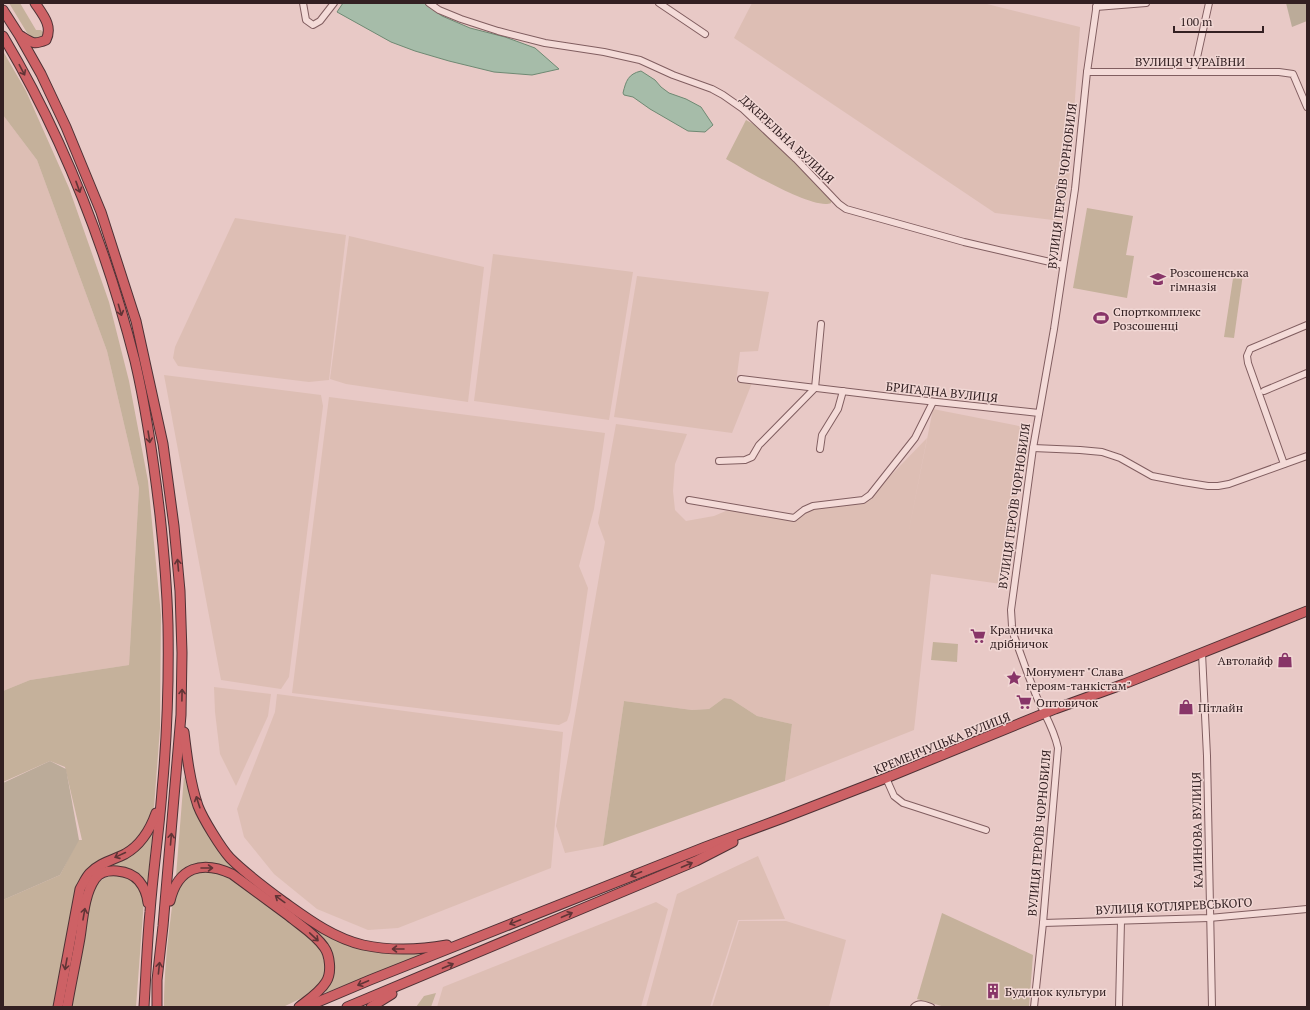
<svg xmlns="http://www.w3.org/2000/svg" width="1310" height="1010" font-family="'PT Serif',serif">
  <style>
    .farmland { fill: #ddbeb4 }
    .green { fill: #c5b19b }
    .cemetery { fill: #bbab99 }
    .water { fill: #a6bca9; stroke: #6f8973 }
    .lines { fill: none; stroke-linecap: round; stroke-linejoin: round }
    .minor-casing { stroke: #815e60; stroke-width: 8 }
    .highway-casing { stroke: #4f3135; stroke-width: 11 }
    .minor { stroke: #f4dbd8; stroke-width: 6 }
    .highway { stroke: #cd6165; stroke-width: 9 }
    .oneway { stroke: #613436 }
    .labels { text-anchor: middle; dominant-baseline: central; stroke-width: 3; stroke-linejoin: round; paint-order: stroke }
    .street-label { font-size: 12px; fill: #332022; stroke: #f1d7d4 }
    .poi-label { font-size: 12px; fill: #332022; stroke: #f1d7d4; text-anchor: start }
  </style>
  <rect width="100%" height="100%" fill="#e8c9c6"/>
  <!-- farmland -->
  <g class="farmland">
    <polygon points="752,3 983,3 1080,27 1069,184 1061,221 995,213 734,38"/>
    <polygon points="3,115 37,160 107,351 139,488 129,665 30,680 3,691"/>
    <polygon points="235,218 346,235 329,380 309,382 178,366 173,358 175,347"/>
    <polygon points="349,236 484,267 468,402 346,384 330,379"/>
    <polygon points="493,254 633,272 609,420 474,401"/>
    <polygon points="637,276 769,292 758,351 740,352 736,382 752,383 732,433 614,417"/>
    <polygon points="164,375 321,395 323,406 289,677 281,689 221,680"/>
    <polygon points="329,397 605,433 594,509 579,566 588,588 570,712 567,721 559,725 292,693"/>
    <polygon points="933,409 1029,428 1001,584 931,574 914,730 785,781 792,724 757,716 731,699 724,698 709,709 692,710 624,701 603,846 565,853 556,826 605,542 598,523 616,424 687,434 675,464 673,491 675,510 686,521 714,516 728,510 796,521 809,508 819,506 865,502 927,438 908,535"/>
    <polygon points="214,687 271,694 268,716 236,786 220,754 215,712"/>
    <polygon points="277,694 563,732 551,868 398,928 368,930 317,909 274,874 244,837 237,809 275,712"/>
    <polygon points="758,856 785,919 738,920 710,1007 646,1007 677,894"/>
    <polygon points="656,902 668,909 641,1007 437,1007 443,987"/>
    <polygon points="739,921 786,921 846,940 829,1007 712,1007"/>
  </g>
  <!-- green -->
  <g class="green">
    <polygon points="9,3 20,3 36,30 41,30 44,33 44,36 37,40 29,36"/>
    <polygon points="3,51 26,91 69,188 109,302 129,381 148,481 161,615 160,728 154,807 141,833 125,850 108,856 92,866 55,1007 3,1007 3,900 60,875 78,840 82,840 65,767 50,761 3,782 3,691 30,680 129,665 139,488 107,351 37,160 3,115"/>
    <path d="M746 120 757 126 825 192 831 200V203C814 211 744 169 726 159Z"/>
    <polygon points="1087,208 1133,216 1126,255 1134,256 1127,298 1073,288"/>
    <polygon points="1234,272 1243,274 1234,338 1224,337"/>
    <polygon points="933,642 958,644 957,662 931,660"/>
    <polygon points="724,698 731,699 757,716 792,724 785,781 603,846 624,701 692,710 709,709"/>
    <path d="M184 776 191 797 199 817 238 871V873C215 861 197 857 176 876Z"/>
    <path d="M153 831 147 884C135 870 127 866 108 866L123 859Z"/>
    <path d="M205 871H215L240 882 306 934 321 949 326 969 323 978 317 986 308 995 283 1007H164C164 976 167 945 171 915 172 907 173 895 177 888 185 878 193 873 205 871Z"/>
    <path d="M113 875C131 875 140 883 144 900L136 1007H71L89 899C96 885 97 880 113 875Z"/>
    <polygon points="942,913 1033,955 1029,1007 945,1007 917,999"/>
    <path d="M315 928 379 952 405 954 427 953 325 993C333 977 338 960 328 944 324 939 318 934 314 930Z"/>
    <polygon points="436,993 431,1007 416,1007 424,996"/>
  </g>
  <!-- cemetery -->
  <g class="cemetery">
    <polygon points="1286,3 1307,3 1307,21 1292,27"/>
    <polygon points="50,761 66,769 79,840 60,875 3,900 3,783"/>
  </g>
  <!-- water -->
  <g class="water">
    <polygon points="343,3 424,3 442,16 470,28 505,37 535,48 559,69 532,75 494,72 449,61 415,51 391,42 337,12"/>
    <path d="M641 71 655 80 661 87 669 93 686 99 701 107 713 125 705 132 688 131 650 109 633 97 624 95 623 93C626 81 628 74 641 71Z"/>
  </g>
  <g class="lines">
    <defs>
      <g id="minor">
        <polyline points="303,3 306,20 313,25 320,21 334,3"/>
        <polyline points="429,3 439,10 461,19 498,31 545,43 604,52 640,60 673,75 712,89 723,95 743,109 796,159 839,204 846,209 964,242 1063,265"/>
        <polyline points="659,3 705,34"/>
        <polyline points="1096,7 1146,3"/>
        <polyline points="1194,71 1209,3"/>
        <polyline points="1087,72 1279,72 1293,74 1307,107"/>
        <polyline points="741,379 900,398 1039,413"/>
        <polyline points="1264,391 1307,373"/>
        <polyline points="1033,448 1080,450 1102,452 1120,458 1152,476 1183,482 1208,486 1218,486 1229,484 1307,456"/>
        <polyline points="820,449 822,435 838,409 843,391"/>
        <polyline points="719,461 745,460 752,457 759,445 815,388 821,324"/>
        <polyline points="1284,464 1248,363 1247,356 1250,349 1307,325"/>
        <polyline points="689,500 794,518 804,510 813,506 863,500 870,495 915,438 933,402"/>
        <polyline points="1202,653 1207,756 1212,1007"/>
        <polyline points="886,778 894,796 903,803 986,830"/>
        <polyline points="1043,923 1209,918 1307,909"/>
        <path d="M914 1007C919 1002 925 1005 931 1007"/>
        <path d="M1034 1007 1043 923 1058 748C1054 729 1046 717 1038 700 1029 679 1022 657 1014 636L1012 626 1011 610 1033 448 1054 329 1075 189 1087 72 1097 3"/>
        <polyline points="1119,1007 1121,921"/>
      </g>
      <g id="highway">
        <polyline points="3,10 19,35 41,74 66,127 101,212 136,321 163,444 174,526 180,591 182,653 181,715 163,926 157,980 157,1007"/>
        <path d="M3 36C63 137 106 247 135 361 147 412 154 464 160 515 164 552 167 589 168 625 169 681 167 737 162 791 159 832 153 871 150 912 147 943 146 975 144 1007"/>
        <path d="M21 36C32 43 34 45 46 40 53 26 43 15 35 3"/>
        <path d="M184 732C187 757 190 782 198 806 203 819 221 848 230 858 246 874 265 888 284 902 308 919 333 938 363 945 391 951 419 950 447 945"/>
        <path d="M170 901C178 867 202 860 232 874 251 888 270 902 289 916 301 926 315 934 324 947 330 955 332 973 326 982 320 992 308 1000 299 1007"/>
        <path d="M58 1007 80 889C83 884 86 877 90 873 99 863 113 860 125 854 141 845 150 830 156 813"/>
        <path d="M67 1007C71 984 76 961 80 938 83 919 84 895 95 879 104 866 130 870 139 881 144 887 147 894 148 903"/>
        <polyline points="306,1007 370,980 705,847 783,818 886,778 1055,709 1124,684 1307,611"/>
        <polyline points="347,1007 696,861 733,842"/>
        <polyline points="371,1007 392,994"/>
      </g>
    </defs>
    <!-- minor casing -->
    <use href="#minor" class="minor-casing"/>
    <!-- highway casing -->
    <use href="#highway" class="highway-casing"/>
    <!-- minor -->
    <use href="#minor" class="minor"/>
    <!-- highway -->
    <use href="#highway" class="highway"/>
  </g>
  <!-- one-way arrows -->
  <defs><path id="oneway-shaft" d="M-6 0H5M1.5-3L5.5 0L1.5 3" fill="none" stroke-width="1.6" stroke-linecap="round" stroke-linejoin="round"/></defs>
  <g class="oneway">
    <use href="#oneway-shaft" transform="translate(22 70) rotate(62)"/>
    <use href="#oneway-shaft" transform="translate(78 187) rotate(70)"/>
    <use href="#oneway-shaft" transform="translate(120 310) rotate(74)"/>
    <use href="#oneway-shaft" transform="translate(149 437) rotate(81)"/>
    <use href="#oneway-shaft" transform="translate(178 565) rotate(-95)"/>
    <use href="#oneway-shaft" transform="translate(182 695) rotate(-89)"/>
    <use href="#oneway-shaft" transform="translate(198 802) rotate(-108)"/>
    <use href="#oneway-shaft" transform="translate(171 839) rotate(-85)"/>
    <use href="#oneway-shaft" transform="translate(120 855) rotate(155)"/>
    <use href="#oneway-shaft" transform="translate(687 865) rotate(-23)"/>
    <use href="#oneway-shaft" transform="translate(207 868)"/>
    <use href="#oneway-shaft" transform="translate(636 874) rotate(158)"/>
    <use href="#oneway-shaft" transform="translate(280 899) rotate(-144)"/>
    <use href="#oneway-shaft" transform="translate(84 914) rotate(-80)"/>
    <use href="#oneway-shaft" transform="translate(567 915) rotate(-23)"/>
    <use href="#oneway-shaft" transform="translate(515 922) rotate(158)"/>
    <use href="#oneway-shaft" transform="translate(314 937) rotate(43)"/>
    <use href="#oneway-shaft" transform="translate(398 949) rotate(180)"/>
    <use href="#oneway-shaft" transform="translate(66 964) rotate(100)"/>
    <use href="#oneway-shaft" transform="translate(448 966) rotate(-23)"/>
    <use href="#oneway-shaft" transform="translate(159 968) rotate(-84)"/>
    <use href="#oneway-shaft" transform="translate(363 983) rotate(157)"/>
  </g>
  <!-- icons -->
  <defs>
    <symbol id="school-bare" viewBox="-9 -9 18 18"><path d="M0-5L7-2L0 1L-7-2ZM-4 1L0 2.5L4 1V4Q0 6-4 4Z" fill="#883568" stroke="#f1d7d4" stroke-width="2.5" paint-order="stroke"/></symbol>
    <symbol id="stadium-bare" viewBox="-9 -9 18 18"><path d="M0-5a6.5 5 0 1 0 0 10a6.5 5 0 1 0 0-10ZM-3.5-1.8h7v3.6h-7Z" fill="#883568" stroke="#f1d7d4" stroke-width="2.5" paint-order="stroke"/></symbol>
    <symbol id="supermarket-bare" viewBox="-9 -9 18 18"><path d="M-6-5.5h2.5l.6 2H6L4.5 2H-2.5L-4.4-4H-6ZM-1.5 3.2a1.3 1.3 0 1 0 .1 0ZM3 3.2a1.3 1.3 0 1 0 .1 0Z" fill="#883568" stroke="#f1d7d4" stroke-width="2.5" paint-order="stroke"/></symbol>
    <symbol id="shop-bare" viewBox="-9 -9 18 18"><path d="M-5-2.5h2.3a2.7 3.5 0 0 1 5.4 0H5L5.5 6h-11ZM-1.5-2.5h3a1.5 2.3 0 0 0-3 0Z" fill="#883568" stroke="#f1d7d4" stroke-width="2.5" paint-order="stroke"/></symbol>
    <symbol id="sight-bare" viewBox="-9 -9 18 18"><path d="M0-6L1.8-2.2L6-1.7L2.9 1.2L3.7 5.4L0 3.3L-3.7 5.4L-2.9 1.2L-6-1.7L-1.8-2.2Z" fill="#883568" stroke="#f1d7d4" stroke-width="2.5" paint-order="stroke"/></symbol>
    <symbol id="building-bare" viewBox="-9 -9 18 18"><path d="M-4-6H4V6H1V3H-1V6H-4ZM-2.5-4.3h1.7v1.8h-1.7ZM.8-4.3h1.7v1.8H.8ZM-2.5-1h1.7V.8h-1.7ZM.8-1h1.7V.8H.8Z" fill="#883568" stroke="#f1d7d4" stroke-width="2.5" paint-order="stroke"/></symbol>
  </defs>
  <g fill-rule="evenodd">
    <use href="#school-bare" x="1147" y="268" width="22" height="22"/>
    <use href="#stadium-bare" x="1090" y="307" width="22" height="22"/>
    <use href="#supermarket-bare" x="967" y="625" width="22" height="22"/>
    <use href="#shop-bare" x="1274" y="649" width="22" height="22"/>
    <use href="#sight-bare" x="1003" y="667" width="22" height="22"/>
    <use href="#supermarket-bare" x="1013" y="691" width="22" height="22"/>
    <use href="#shop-bare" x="1175" y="696" width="22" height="22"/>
    <use href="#building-bare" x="982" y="980" width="22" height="22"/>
  </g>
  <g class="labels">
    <!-- street labels -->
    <g class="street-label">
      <text x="1190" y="61">ВУЛИЦЯ ЧУРАЇВНИ</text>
      <text transform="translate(787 139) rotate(43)">ДЖЕРЕЛЬНА ВУЛИЦЯ</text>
      <text transform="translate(1062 186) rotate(-83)">ВУЛИЦЯ ГЕРОЇВ ЧОРНОБИЛЯ</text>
      <text transform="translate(942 392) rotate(6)">БРИГАДНА ВУЛИЦЯ</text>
      <text transform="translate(1014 506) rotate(-82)">ВУЛИЦЯ ГЕРОЇВ ЧОРНОБИЛЯ</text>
      <text transform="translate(942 743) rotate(-22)">КРЕМЕНЧУЦЬКА ВУЛИЦЯ</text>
      <text transform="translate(1197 830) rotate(-91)">КАЛИНОВА ВУЛИЦЯ</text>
      <text transform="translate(1039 833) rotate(-85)">ВУЛИЦЯ ГЕРОЇВ ЧОРНОБИЛЯ</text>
      <text transform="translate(1174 906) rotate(-3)">ВУЛИЦЯ КОТЛЯРЕВСЬКОГО</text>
    </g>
    <!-- poi labels -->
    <g class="poi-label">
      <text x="1170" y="272">Розсошенська<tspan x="1170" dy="14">гімназія</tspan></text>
      <text x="1113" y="311">Спорткомплекс<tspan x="1113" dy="14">Розсошенці</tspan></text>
      <text x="990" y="629">Крамничка<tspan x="990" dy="14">дрібничок</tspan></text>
      <text x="1273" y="660" text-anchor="end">Автолайф</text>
      <text x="1026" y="671">Монумент "Слава<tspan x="1026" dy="14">героям-танкістам"</tspan></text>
      <text x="1036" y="702">Оптовичок</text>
      <text x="1198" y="707">Пітлайн</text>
      <text x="1005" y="991">Будинок культури</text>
    </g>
  </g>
  <!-- border -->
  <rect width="1310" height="1010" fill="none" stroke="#332022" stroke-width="8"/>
  <!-- scale -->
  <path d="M1174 26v6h89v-6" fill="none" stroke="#332022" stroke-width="2"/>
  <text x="1180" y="26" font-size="12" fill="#332022" stroke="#f1d7d4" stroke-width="3" paint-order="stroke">100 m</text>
</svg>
